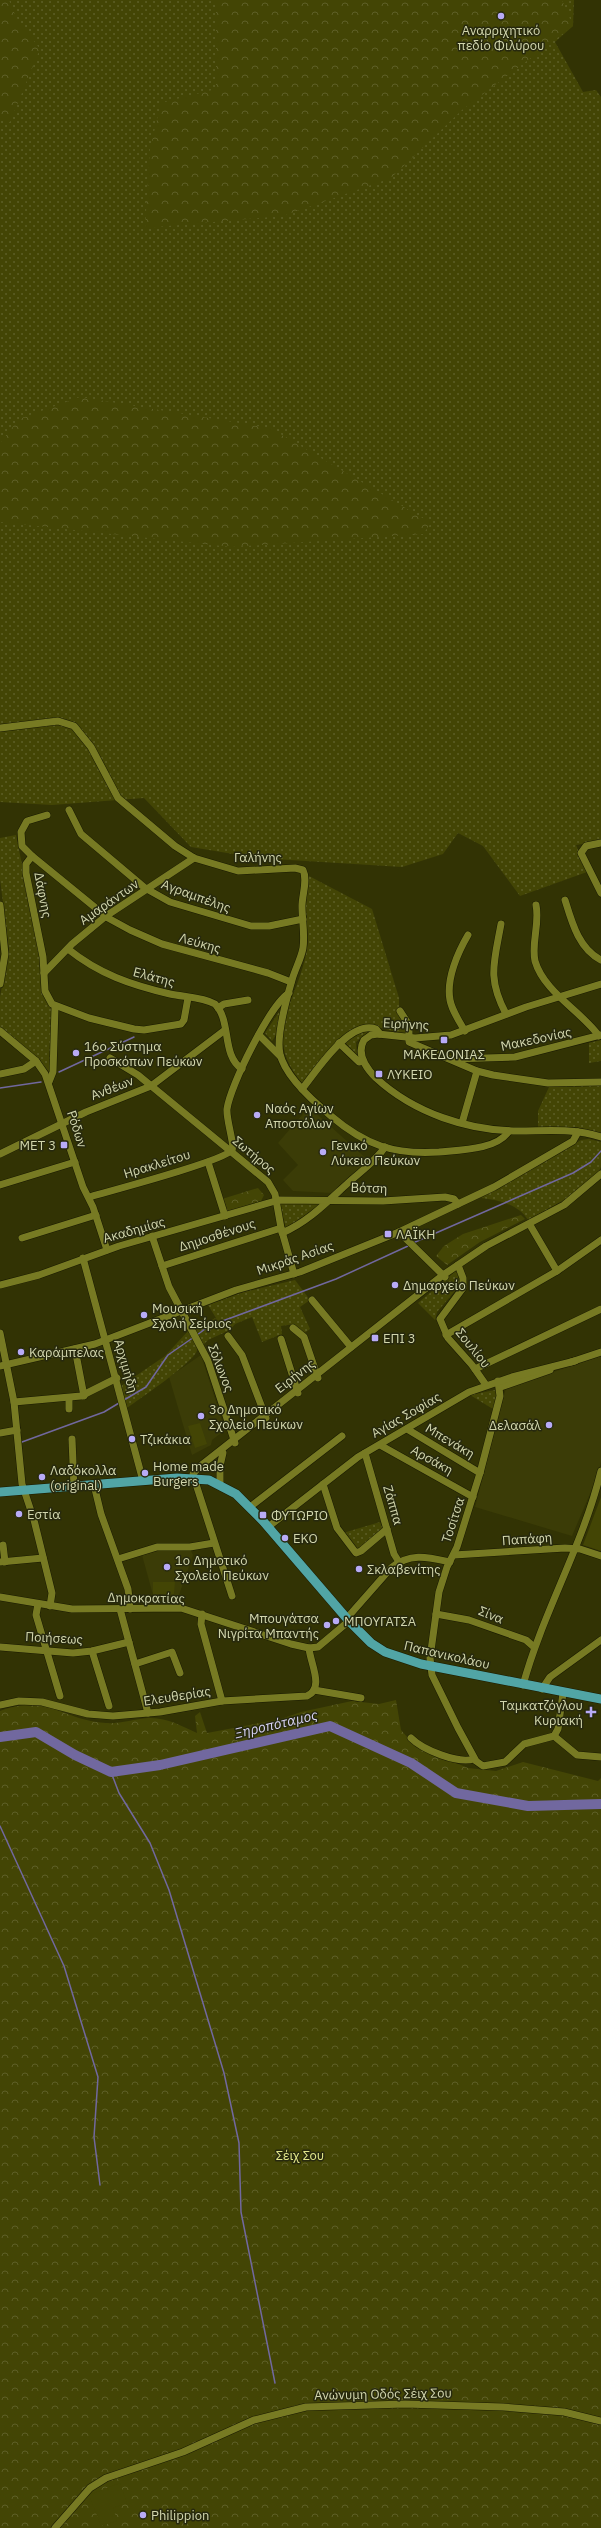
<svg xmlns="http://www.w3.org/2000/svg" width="601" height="2528" font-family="'IBM Plex Sans',sans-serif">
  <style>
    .built { fill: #3b3c07 }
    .grass { fill: url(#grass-dots) }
    .forest { fill: url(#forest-crowns) }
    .garden { fill: #434505 }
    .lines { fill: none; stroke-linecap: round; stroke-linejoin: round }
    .stream { stroke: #71689f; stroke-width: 1.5 }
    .river { stroke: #71689f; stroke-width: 10 }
    .minor-casing { stroke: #191a02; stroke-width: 8 }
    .major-casing { stroke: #191a02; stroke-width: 10 }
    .minor { stroke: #777a23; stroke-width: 7 }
    .major { stroke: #51a5a5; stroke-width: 9 }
    .poi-dot { fill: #b8abf7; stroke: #27290e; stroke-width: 1.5 }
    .labels { text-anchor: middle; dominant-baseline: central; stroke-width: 3; stroke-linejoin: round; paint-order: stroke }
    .poi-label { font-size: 13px; fill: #d2d6ad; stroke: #27290e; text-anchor: start }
    .street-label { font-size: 13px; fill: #d2d6ad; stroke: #27290e }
    .park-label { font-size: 13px; fill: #e1e68a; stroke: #27290e }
    .water-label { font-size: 14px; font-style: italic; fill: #d8d4f5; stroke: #27290e }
  </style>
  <defs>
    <pattern id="grass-dots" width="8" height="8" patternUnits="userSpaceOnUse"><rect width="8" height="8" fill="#434505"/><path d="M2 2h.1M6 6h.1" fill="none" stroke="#5d5f27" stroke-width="1.8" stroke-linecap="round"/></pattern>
    <pattern id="forest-crowns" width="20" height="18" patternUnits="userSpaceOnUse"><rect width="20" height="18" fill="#434505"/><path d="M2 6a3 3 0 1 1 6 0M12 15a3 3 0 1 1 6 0" fill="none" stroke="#5d5f27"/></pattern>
  </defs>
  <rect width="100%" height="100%" fill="#323304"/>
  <!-- built -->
  <g class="built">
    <polygon points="309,1107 370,1162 332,1193 293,1191 283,1180 298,1165 278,1143"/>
    <polygon points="201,1355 225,1430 212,1440 211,1445 192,1455 169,1377"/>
    <polygon points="601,1356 601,1462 598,1475 572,1536 475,1507 506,1388"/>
    <polygon points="165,1548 190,1549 193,1555 179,1595 153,1595 142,1555"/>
  </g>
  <!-- grass -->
  <g class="grass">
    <polygon points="0,0 574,0 573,26 555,42 583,92 596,90 601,97 601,841 576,845 587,872 520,896 483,846 458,833 443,854 402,867 258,858 191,847 144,798 52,805 0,802"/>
    <polygon points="16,835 40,954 41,989 51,1007 51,1072 49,1072 40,1061 0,1027 0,997 9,950 0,879 0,838"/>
    <path d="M309 876 372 909 399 998V1010L406 1022V1034L373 1026 360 1028 302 1083C260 1034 299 1000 307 949 309 936 306 925 306 912 305 900 308 888 309 876Z"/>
    <polygon points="281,1009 276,1035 272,1041 265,1033"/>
    <polygon points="369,1031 356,1042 357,1057 345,1042 359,1033"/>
    <polygon points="601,1040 601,1061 589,1063 589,1043"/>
    <polygon points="601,1085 601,1133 576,1127 538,1128 538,1111 549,1087"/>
    <path d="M589 1139 601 1142C601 1150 601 1161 601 1167 594 1186 546 1210 528 1220 518 1204 498 1200 481 1198L581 1140Z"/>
    <polygon points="298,1202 321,1204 286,1229 280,1206 281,1203"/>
    <polygon points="457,1270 460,1285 437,1312 435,1320 418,1303"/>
    <polygon points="295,1280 310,1300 300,1307 310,1329 303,1334 294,1324 281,1326 282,1334 262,1342 252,1317 235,1324 230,1330 208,1340 203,1345 193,1328 216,1318 208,1305 244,1292"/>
    <path d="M189 1330C192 1335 197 1343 197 1350 196 1361 138 1400 127 1408L121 1386 165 1356Z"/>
    <polygon points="495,1390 497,1393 493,1409 470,1395"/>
    <polygon points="380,1522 383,1530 358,1551 343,1533"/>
  </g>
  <!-- forest -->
  <g class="forest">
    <polygon points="0,0 9,0 16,17 40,49 10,122 0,120"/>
    <polygon points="216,0 562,0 573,26 462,110 391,178 283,216 145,228 150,149 161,103 216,89"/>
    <polygon points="80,397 270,428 431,523 423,534 232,547 0,522 0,443 19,419"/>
    <polygon points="258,1188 264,1195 261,1201 226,1212 222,1199"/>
    <polygon points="521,1215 525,1219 480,1242 447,1265 436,1256 444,1246 463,1234"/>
    <path d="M396 1700 401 1730 415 1746 468 1768 496 1771 523 1762 598 1781 601 1778V2528H0V1711C46 1693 65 1721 106 1723 120 1724 134 1719 148 1718 166 1717 182 1726 197 1733L195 1716 200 1712 207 1733 281 1719 301 1712 352 1701 379 1704Z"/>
  </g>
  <!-- garden -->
  <g class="garden">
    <polygon points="200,1423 207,1444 195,1448 188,1426"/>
    <polygon points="601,1497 601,1551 583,1545"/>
    <polygon points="153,1582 175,1582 174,1594 153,1594"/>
    <polygon points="120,2483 127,2503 113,2508 117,2521 101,2526 89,2495"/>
  </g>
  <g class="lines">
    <!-- stream -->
    <g class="stream">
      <polyline points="59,1072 134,1037"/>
      <polyline points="0,1088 41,1082"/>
      <polyline points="413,1243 573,1173 591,1162 601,1151"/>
      <polyline points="197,1335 209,1326 336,1279 408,1246"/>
      <polyline points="124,1400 146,1387 168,1355 194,1337"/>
      <polyline points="22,1442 104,1412 119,1403"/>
      <polyline points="111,1772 119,1793 150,1843 169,1890 224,2073 239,2143 241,2212 275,2383"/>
      <polyline points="0,1826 64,1966 98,2077 94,2137 100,2185"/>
    </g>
    <!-- river -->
    <polyline class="river" points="0,1737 36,1732 75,1755 111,1772 160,1765 330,1726 411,1763 456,1793 528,1806 601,1804"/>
    <defs>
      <g id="minor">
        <path d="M0 728 58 721 74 726 91 747 118 798 175 846 194 858 238 871 295 868 303 870C308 880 302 895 302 906 302 920 305 934 303 948 301 959 295 969 292 980 287 997 276 1037 280 1054 285 1076 314 1102 331 1116 365 1145 394 1155 439 1152 460 1150 497 1150 509 1131"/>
        <polyline points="69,810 81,834 145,888 170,902 251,926 269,926 303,919"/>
        <polyline points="601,843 586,846 581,853 601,893"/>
        <polyline points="32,856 22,846 21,832 27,821 47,815"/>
        <path d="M565 900C572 923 579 949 601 960"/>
        <polyline points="0,905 5,954 0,984"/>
        <path d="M536 905C540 924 531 943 535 961 544 992 581 1011 599 1036"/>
        <path d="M501 924C494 963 487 978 506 1014"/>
        <path d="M68 949C99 974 131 985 170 994 184 997 203 997 215 1004 232 1021 221 1055 242 1069"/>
        <polyline points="44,973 72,944 106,916 194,858"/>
        <path d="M601 984 526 1007 451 1035 415 1038 378 1034 371 1035 364 1040C356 1054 366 1068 376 1078 414 1113 468 1131 519 1131 547 1131 574 1128 601 1137"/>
        <polyline points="188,998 184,1020 181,1024 144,1030 134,1029 89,1018 52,1004 45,991 43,957 26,873 26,864 32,856 108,918 130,930 162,944 268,973 291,982"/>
        <polyline points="218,1008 224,1004 248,1000"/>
        <polyline points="400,1011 409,1025 409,1042 477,1071 493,1075 548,1083 601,1082"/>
        <polyline points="0,1031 36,1061 45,1074 83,1187 93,1207 107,1250"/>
        <path d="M465 1031C459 1021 452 1011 450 1000 446 979 458 952 468 935"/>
        <polyline points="259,1035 280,1056"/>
        <polyline points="339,1043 359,1062 363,1061"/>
        <polyline points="110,1058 138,1075 268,1182 275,1194 281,1228 294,1274"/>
        <polyline points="451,1059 515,1057 601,1035"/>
        <polyline points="0,1074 24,1069 36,1061"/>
        <polyline points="49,1082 53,1072 55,1007"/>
        <path d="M302 1089C316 1072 349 1019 376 1029L380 1034"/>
        <polyline points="462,1123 477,1071"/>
        <polyline points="0,1154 86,1112 151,1086 225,1030"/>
        <polyline points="208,1162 225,1216"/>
        <polyline points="0,1185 75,1162"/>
        <path d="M89 1197C110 1191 224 1161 232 1150 235 1146 226 1119 227 1109 230 1086 270 1005 289 993"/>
        <polyline points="530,1225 557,1271"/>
        <polyline points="399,1232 445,1277"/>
        <path d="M282 1233C308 1222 327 1202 348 1183 361 1171 375 1162 385 1147"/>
        <polyline points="152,1236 169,1287 208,1361 235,1443"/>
        <polyline points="22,1238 96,1215"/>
        <polyline points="83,1258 143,1481"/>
        <polyline points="458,1265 463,1278 463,1288 440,1319 448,1338 472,1365 486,1385"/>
        <polyline points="162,1266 281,1228"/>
        <polyline points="0,1285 39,1275 119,1246 279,1200 383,1201 445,1197 454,1199 458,1204"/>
        <polyline points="312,1300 351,1347"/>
        <polyline points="293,1328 304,1337 318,1378"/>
        <polyline points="0,1333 14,1402 22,1484 34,1520 52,1593 50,1606"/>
        <polyline points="446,1335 557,1271 601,1240"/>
        <polyline points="228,1336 242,1355 266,1418"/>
        <polyline points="281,1339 298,1393"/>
        <polyline points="75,1349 84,1396"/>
        <polyline points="571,1362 601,1352"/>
        <polyline points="0,1366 95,1344 236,1290 300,1272 399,1232 458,1204 494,1187 573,1141 578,1132"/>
        <polyline points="475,1369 601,1309"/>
        <polyline points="498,1381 500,1396 480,1473 457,1547 447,1567 439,1592 430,1658 432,1675 458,1728 476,1761 483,1766 505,1762 524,1744 554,1736 558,1729 563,1693"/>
        <polyline points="501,1387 550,1370"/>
        <polyline points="69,1398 69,1409"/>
        <polyline points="14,1402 81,1396 117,1378"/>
        <polyline points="407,1429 480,1473"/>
        <polyline points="0,1433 17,1430"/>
        <polyline points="72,1439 74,1487"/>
        <polyline points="380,1445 473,1497"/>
        <polyline points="365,1453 394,1554 399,1562"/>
        <polyline points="220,1484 220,1466 223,1453"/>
        <polyline points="323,1484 337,1528 356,1553 361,1551 387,1529"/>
        <polyline points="94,1485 101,1514 128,1589 130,1609"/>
        <polyline points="250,1507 342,1436"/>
        <polyline points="268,1527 358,1457 469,1392 512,1377 575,1361"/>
        <polyline points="3,1545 5,1562"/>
        <polyline points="454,1555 565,1548 580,1549 601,1556"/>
        <polyline points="118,1559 157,1547 190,1547 214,1543"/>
        <polyline points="0,1562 43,1558"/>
        <polyline points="232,1596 194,1478 193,1474 199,1467 443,1275 486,1246 564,1205 601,1174"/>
        <polyline points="0,1597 72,1609 181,1608 291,1644 309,1648 318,1647 349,1621"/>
        <polyline points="38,1604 36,1615 60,1696"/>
        <polyline points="120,1609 148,1713"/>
        <polyline points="202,1614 201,1624 222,1701"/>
        <polyline points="436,1614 469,1620 526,1640 534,1647"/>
        <path d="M347 1618 391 1568C410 1552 428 1557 450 1562"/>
        <polyline points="0,1647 73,1653 92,1651 129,1642"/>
        <polyline points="92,1651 109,1706"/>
        <polyline points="135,1664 172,1652 180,1673"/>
        <path d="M523 1685C543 1612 583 1545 601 1471"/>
        <polyline points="542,1689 550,1677 601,1640"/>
        <polyline points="314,1690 361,1698"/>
        <path d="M0 1705 19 1701 42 1702 88 1714 113 1716 160 1712 222 1701 307 1696C325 1688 310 1663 309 1648"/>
        <polyline points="554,1736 577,1755 601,1757"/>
        <path d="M411 1738C423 1750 458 1764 474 1759"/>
        <polyline points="55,2528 90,2488 106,2478 183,2452 254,2420 306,2407 405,2404 503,2407 564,2412 601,2421"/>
      </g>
      <polyline id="major" points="0,1492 177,1478 209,1480 236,1494 263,1521 349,1621 371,1643 385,1652 421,1664 601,1699"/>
    </defs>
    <!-- minor casing -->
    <use href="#minor" class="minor-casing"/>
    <!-- major casing -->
    <use href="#major" class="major-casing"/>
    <!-- minor -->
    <use href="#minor" class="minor"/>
    <!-- major -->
    <use href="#major" class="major"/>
  </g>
  <!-- markers -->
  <g class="poi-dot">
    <circle cx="501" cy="16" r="4"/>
    <rect x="440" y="1036" width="8" height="8" rx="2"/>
    <circle cx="76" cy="1053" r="4"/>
    <rect x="375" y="1070" width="8" height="8" rx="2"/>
    <circle cx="257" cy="1115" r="4"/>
    <rect x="60" y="1141" width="8" height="8" rx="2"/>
    <circle cx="323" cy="1152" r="4"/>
    <rect x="384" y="1230" width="8" height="8" rx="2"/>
    <circle cx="395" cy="1285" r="4"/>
    <circle cx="144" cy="1315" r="4"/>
    <rect x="371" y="1334" width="8" height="8" rx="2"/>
    <circle cx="21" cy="1352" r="4"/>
    <circle cx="201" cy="1416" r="4"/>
    <circle cx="549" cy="1425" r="4"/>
    <circle cx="132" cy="1439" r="4"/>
    <circle cx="145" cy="1473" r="4"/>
    <circle cx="42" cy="1477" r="4"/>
    <circle cx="19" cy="1514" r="4"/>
    <rect x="259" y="1511" width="8" height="8" rx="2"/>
    <circle cx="285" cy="1538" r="4"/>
    <circle cx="167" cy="1567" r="4"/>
    <circle cx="359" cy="1569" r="4"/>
    <circle cx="336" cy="1621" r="4"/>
    <circle cx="327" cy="1625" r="4"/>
    <path d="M589 1706h4v4h4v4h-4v4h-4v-4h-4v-4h4z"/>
    <circle cx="143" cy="2515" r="4"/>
  </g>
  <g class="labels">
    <!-- poi labels -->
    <g class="poi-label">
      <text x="501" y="30" text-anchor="middle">Αναρριχητικό<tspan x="501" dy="15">πεδίο Φιλύρου</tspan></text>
      <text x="84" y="1046">16ο Σύστημα<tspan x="84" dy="15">Προσκόπων Πεύκων</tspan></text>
      <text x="444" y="1054" text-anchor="middle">ΜΑΚΕΔΟΝΙΑΣ</text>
      <text x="387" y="1074">ΛΥΚΕΙΟ</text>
      <text x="265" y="1108">Ναός Αγίων<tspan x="265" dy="15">Αποστόλων</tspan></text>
      <text x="56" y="1145" text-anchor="end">ΜΕΤ 3</text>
      <text x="331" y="1145">Γενικό<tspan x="331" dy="15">Λύκειο Πεύκων</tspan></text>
      <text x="396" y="1234">ΛΑΪΚΗ</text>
      <text x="403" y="1285">Δημαρχείο Πεύκων</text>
      <text x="152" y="1308">Μουσική<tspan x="152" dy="15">Σχολή Σείριος</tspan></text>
      <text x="383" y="1338">ΕΠΙ 3</text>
      <text x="29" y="1352">Καράμπελας</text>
      <text x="209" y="1409">3ο Δημοτικό<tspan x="209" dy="15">Σχολείο Πεύκων</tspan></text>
      <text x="541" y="1425" text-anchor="end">Δελασάλ</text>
      <text x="140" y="1439">Τζικάκια</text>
      <text x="153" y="1466">Home made<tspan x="153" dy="15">Burgers</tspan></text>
      <text x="50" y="1470">Λαδόκολλα<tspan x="50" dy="15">(original)</tspan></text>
      <text x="27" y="1514">Εστία</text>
      <text x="271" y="1515">ΦΥΤΩΡΙΟ</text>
      <text x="293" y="1538">EKO</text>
      <text x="175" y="1560">1ο Δημοτικό<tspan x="175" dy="15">Σχολείο Πεύκων</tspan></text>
      <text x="367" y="1569">Σκλαβενίτης</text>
      <text x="319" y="1618" text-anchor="end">Μπουγάτσα<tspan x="319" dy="15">Νιγρίτα Μπαντής</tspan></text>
      <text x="344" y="1621">ΜΠΟΥΓΑΤΣΑ</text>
      <text x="583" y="1705" text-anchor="end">Ταμκατζόγλου<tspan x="583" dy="15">Κυριακή</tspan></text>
      <text x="151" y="2515">Philippion</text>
    </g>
    <!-- street labels -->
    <g class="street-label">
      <text x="258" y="857">Γαλήνης</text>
      <text transform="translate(43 895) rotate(79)">Δάφνης</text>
      <text transform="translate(196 896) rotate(20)">Αγραμπέλης</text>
      <text transform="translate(109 902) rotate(-35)">Αμαράντων</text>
      <text transform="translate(200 943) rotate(16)">Λεύκης</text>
      <text transform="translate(154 977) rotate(15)">Ελάτης</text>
      <text transform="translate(406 1024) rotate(3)">Ειρήνης</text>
      <text transform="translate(536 1039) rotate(-12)">Μακεδονίας</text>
      <text transform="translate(112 1088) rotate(-21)">Ανθέων</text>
      <text transform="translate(77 1129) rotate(72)">Ρόδων</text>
      <text transform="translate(254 1155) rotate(40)">Σωτήρος</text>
      <text transform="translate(157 1164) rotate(-17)">Ηρακλείτου</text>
      <text transform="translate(369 1188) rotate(2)">Βότση</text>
      <text transform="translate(134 1230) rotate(-16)">Ακαδημίας</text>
      <text transform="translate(217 1235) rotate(-18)">Δημοσθένους</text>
      <text transform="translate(295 1258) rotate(-19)">Μικράς Ασίας</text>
      <text transform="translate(473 1348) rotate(51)">Σουλίου</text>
      <text transform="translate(126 1366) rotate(74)">Αρχιμήδη</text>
      <text transform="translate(221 1368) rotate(69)">Σόλωνος</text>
      <text transform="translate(295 1376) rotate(-38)">Ειρήνης</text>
      <text transform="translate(406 1415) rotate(-30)">Αγίας Σοφίας</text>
      <text transform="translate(450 1441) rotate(31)">Μπενάκη</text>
      <text transform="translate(432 1460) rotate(29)">Αρσάκη</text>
      <text transform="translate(393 1505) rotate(74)">Ζάππα</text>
      <text transform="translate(453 1520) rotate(-72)">Τοσίτσα</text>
      <text transform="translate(527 1539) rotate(-4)">Παπάφη</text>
      <text transform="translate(146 1598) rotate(1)">Δημοκρατίας</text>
      <text transform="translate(491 1615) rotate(22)">Σίνα</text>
      <text transform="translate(54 1638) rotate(3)">Ποιήσεως</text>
      <text transform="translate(447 1655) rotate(13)">Παπανικολάου</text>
      <text transform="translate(177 1696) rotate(-9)">Ελευθερίας</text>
      <text transform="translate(383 2394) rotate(-1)">Ανώνυμη Οδός Σέιχ Σου</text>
    </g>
    <!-- park labels -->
    <g class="park-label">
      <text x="300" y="2155">Σέιχ Σου</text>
    </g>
    <!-- water labels -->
    <g class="water-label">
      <text transform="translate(276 1724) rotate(-13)">Ξηροπόταμος</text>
    </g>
  </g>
</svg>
